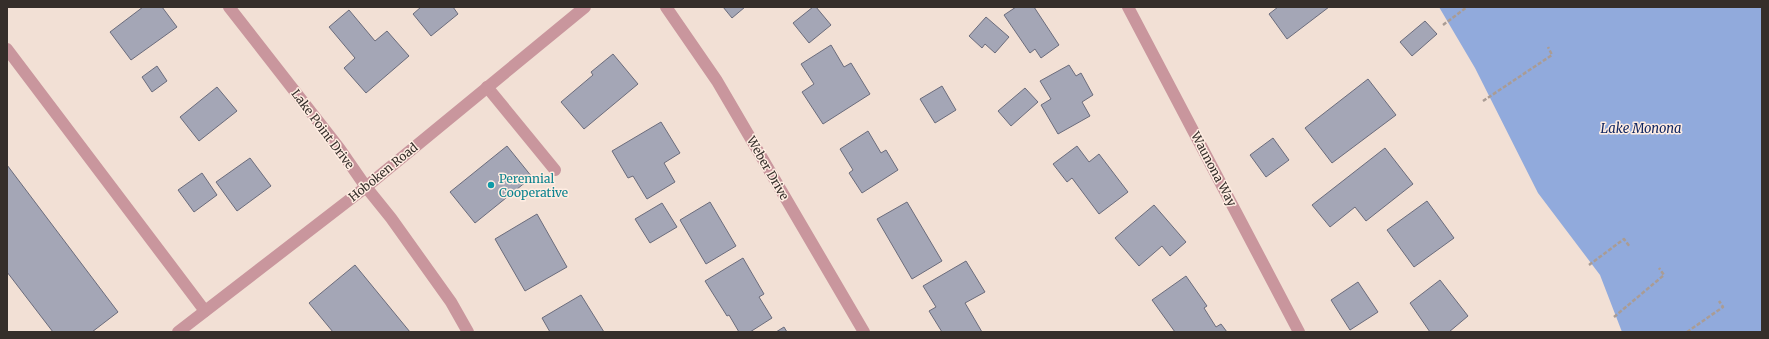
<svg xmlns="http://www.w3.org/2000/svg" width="1769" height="339" font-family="Merriweather,serif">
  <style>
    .water { fill: #91aadc }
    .building { fill: #a4a6b6; stroke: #6b6c7c }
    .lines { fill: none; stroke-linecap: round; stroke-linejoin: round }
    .path { stroke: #aa9c94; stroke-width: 2.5; stroke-dasharray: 4 2; stroke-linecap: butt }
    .minor { stroke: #c9969d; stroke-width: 12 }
    .culture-dot { fill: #0f9aa8; stroke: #ffede2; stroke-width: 1.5 }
    .labels { text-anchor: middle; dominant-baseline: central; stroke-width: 3; stroke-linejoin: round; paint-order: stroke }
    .street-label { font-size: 12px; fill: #352e2a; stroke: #ffede2 }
    .culture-label { font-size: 12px; fill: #0d838f; stroke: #ffede2; text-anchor: start }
    .water-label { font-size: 13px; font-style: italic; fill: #122863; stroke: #ffede2 }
  </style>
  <rect width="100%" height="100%" fill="#f2e0d5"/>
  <!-- water -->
  <polygon class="water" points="1439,7 1762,7 1762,332 1622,332 1600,275 1538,193 1475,68"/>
  <!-- building -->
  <g class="building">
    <polygon points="143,7 162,7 177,27 131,60 110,32"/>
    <polygon points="421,7 453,7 458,14 431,36 413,14"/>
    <polygon points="723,7 745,7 732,18"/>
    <polygon points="813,7 816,7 831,25 809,43 793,23"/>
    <polygon points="1016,7 1034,7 1059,45 1041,58 1035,49 1030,53 1004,15"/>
    <polygon points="1278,7 1329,7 1287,39 1269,14"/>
    <polygon points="349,10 375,41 387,31 409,56 366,93 344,68 355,58 329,27"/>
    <polygon points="986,17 1009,37 995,53 985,44 982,48 969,36"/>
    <polygon points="1425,21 1437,34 1412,56 1400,42"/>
    <polygon points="831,45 844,67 851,63 870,94 823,124 802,92 814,84 801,64"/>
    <polygon points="613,54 638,84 584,129 561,102 593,75 591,72"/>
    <polygon points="1069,65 1076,76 1081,73 1093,95 1082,102 1090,116 1058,134 1041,105 1051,99 1040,81"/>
    <polygon points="157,66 167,81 152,92 142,77"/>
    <polygon points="1368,79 1396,115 1332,163 1305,128"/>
    <polygon points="942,86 956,110 935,123 920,99"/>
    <polygon points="217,87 237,111 199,141 180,117"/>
    <polygon points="1025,88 1038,102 1011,126 998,111"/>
    <polygon points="661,122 680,153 664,163 675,182 647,199 633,176 628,178 612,151"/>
    <polygon points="868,131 881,153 886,150 898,170 862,193 849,173 853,170 840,149"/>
    <polygon points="1273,138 1289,160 1266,177 1250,155"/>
    <polygon points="507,146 532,177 475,223 450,192"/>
    <polygon points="1077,146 1089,162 1099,154 1128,192 1099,214 1072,178 1067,182 1053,164"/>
    <polygon points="1385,148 1413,184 1366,221 1355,207 1330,227 1312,205"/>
    <polygon points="250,158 271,186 237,211 216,182"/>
    <polygon points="7,165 118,312 92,332 53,332 7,272"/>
    <polygon points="202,173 217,195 194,212 178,190"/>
    <polygon points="1427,201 1454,238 1414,267 1387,230"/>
    <polygon points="710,202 736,246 706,264 680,220"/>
    <polygon points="907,202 942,261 912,279 877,219"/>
    <polygon points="662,203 677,227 650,243 635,219"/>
    <polygon points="1154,205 1186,242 1170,256 1162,246 1139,266 1115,238"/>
    <polygon points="537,214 567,267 525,291 495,239"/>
    <polygon points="743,258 764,294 759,297 772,318 750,332 739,332 729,315 727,316 705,281"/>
    <polygon points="966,261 985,292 965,303 982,332 942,332 929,311 936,307 923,286"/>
    <polygon points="355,265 410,332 333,332 309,303"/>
    <polygon points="1186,276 1207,306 1204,308 1216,327 1221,324 1227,332 1175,332 1152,300"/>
    <polygon points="1440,280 1468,316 1449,332 1430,332 1410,303"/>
    <polygon points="1358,282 1378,312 1350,330 1331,300"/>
    <polygon points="581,295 604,332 550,332 542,318"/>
    <polygon points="784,327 787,332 776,332"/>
  </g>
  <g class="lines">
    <!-- path -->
    <g class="path">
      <polyline points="1443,25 1467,7"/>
      <polyline points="1483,101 1552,55 1548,47"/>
      <polyline points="1589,265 1624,239 1630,247"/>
      <polyline points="1614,317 1664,275 1659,268"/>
      <polyline points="1687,332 1723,307 1719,301"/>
    </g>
    <!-- minor -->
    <g class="minor">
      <polyline points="229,7 339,148 366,187 391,218 451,302 468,332"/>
      <polyline points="666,7 717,81 864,332"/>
      <polyline points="1128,7 1299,332"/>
      <polyline points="7,49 205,311"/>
      <polyline points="487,87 555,170"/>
      <polyline points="178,332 366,187 585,7"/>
    </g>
  </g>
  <!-- markers -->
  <circle class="culture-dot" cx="491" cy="185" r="4"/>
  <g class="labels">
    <!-- street labels -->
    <g class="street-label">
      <text transform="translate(323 129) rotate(53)">Lake Point Drive</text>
      <text transform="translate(768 168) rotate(60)">Weber Drive</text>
      <text transform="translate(1214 169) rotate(62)">Waunona Way</text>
      <text transform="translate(383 172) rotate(-39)">Hoboken Road</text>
    </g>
    <!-- culture labels -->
    <g class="culture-label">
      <text x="499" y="178">Perennial<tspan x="499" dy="14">Cooperative</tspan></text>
    </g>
    <!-- water labels -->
    <g class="water-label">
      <text x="1641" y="128">Lake Monona</text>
    </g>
  </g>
  <!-- border -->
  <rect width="1769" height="339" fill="none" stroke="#352e2a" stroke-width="16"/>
</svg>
